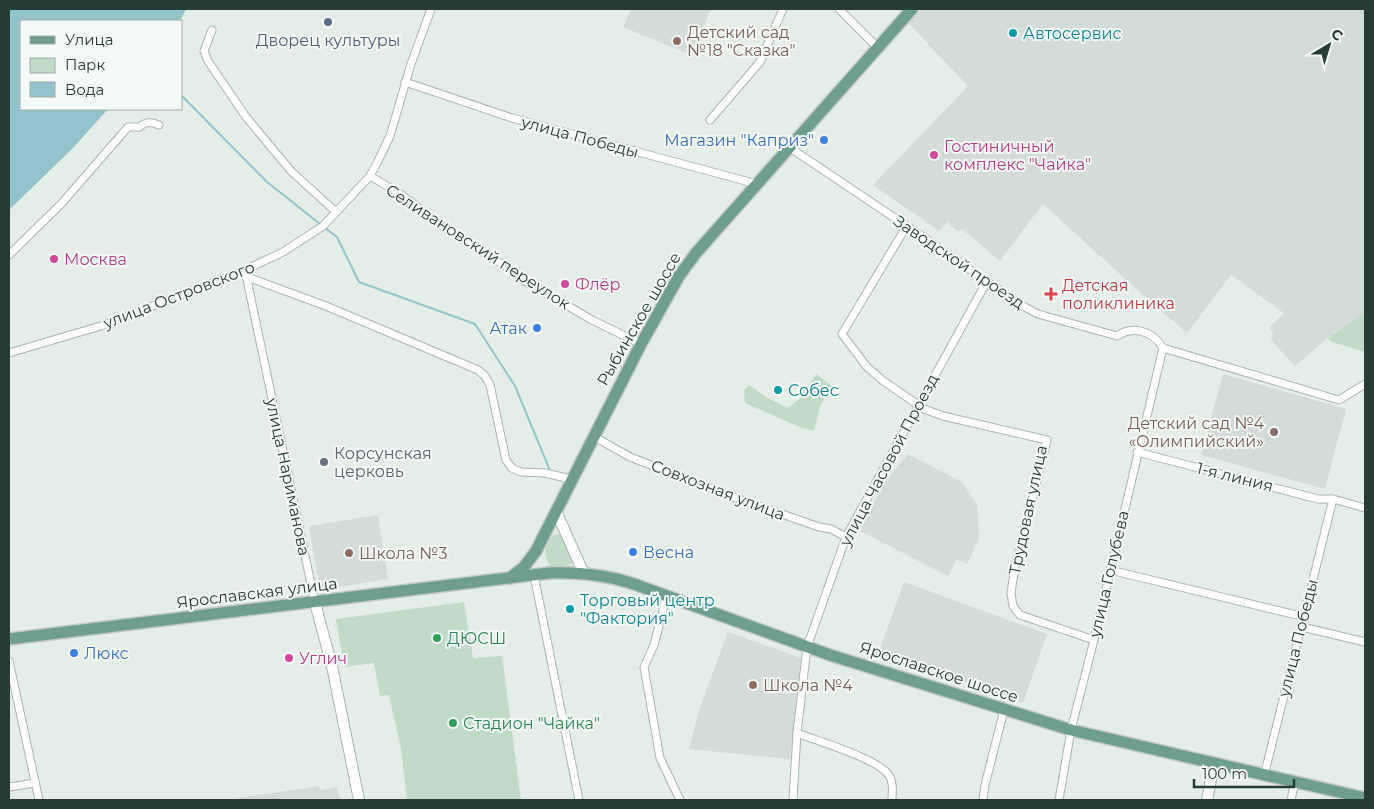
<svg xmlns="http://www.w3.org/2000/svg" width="1374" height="809" font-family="Montserrat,sans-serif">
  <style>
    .built { fill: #d3dcd8 }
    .green { fill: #c1dbc7 }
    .water { fill: #94c4cb }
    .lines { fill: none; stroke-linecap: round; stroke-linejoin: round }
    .stream { stroke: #94c4cb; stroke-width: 2 }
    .street-casing { stroke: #a8b5b0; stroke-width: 9 }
    .secondary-casing { stroke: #a5b7b0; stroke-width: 12 }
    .primary-casing { stroke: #c2c9c7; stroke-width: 14 }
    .street { stroke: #fff; stroke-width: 7 }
    .secondary { stroke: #fff; stroke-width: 10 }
    .primary { stroke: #6f9d90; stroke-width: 11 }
    .service-dot { fill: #5c6f8a; stroke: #f5f9f7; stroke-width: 2 }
    .culture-dot { fill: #0f9aa8; stroke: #f5f9f7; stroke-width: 2 }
    .education-dot { fill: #8d6e63; stroke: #f5f9f7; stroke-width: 2 }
    .shop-dot { fill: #3f7fe0; stroke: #f5f9f7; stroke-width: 2 }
    .hotel-dot { fill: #d1479c; stroke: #f5f9f7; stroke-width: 2 }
    .health-dot { fill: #e0444e; stroke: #f5f9f7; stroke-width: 2 }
    .worship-dot { fill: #6b7280; stroke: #f5f9f7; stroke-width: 2 }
    .leisure-dot { fill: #2e9e5b; stroke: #f5f9f7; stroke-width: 2 }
    .labels { text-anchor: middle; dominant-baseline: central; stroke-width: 4; stroke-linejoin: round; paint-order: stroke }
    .education-label { font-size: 16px; fill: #785e54; stroke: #f5f9f7; text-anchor: start }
    .culture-label { font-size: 16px; fill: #0d838f; stroke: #f5f9f7; text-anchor: start }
    .service-label { font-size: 16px; fill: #4e5e75; stroke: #f5f9f7 }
    .street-label { font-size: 16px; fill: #263d36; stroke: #f5f9f7 }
    .shop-label { font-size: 16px; fill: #366cbe; stroke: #f5f9f7; text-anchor: end }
    .hotel-label { font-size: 16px; fill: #b23c85; stroke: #f5f9f7; text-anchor: start }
    .health-label { font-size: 16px; fill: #be3a42; stroke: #f5f9f7; text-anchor: start }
    .worship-label { font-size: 16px; fill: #5b616d; stroke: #f5f9f7; text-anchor: start }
    .leisure-label { font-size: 16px; fill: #27864d; stroke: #f5f9f7; text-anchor: start }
  </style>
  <rect width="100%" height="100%" fill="#e5ede9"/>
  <!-- built -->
  <g class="built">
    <polygon points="631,9 711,9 691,55 623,27"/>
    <polygon points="922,9 1365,9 1365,313 1335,332 1295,366 1271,340 1273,332 1269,327 1284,313 1231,275 1187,333 1145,297 1043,204 1000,261 962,229 958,232 947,222 939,231 873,185 968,86 908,23"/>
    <polygon points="1223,374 1346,409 1325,489 1201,455"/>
    <polygon points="908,454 962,482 977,505 979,538 967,564 957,559 948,576 860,531 883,484"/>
    <polygon points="378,515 388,579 320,590 309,526"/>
    <polygon points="904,582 1047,634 1023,703 879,651"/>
    <polygon points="728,632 801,658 790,759 689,749 698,713"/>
    <polygon points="319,786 320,790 337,787 340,800 238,800 238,798"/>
  </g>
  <!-- green -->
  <g class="green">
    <polygon points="1365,313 1365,352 1332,342 1327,338"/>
    <polygon points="816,374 832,386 820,406 814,431 802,428 745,403 744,390 749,385 768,398 787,408 801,398"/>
    <path d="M558 534 561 535 574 559C569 569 560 567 551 566 542 555 545 548 552 536Z"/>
    <polygon points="464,602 473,658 502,656 521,800 407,800 401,749 389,695 380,696 374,663 344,667 336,619"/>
  </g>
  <!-- water -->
  <polygon class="water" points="9,9 186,9 180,21 21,21 21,109 108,109 73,148 9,210"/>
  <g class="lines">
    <!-- stream -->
    <g class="stream">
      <polyline points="181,95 267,182 320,224"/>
      <polyline points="324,227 337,237 359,282 475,324 515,386 551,473"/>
    </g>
    <defs>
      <g id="street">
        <polyline points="839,9 877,47"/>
        <polyline points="212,30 204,51 208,61 246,117 291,171 336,212"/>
        <polyline points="405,82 512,118 757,184"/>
        <polyline points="710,120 760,62 783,9"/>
        <path d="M789 147 926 239 1019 304 1038 314 1117 336C1133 325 1153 331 1163 348L1339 400 1365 384"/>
        <polyline points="370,176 402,195 449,231 508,268 523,280 592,320 641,344"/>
        <polyline points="906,227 842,334 867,367 882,380 924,409 943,416 1047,440 1015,567 1011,593 1013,606 1020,615 1094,640"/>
        <path d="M9 255 62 203 128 127H139C147 121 150 122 159 125"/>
        <polyline points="246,275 315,603"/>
        <polyline points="247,277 326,306 478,370 485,376 490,385 506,460 512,468 521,472 545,473 571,479"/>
        <polyline points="9,353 104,325 245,270 283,252 323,226 370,176 378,161 390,136 411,64 431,9"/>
        <polyline points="593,436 630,457 736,498 819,527 831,529 846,537"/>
        <polyline points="1137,452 1318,499 1333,499 1365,508"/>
        <polyline points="1110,570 1305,617"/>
        <polyline points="534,575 579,800"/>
        <polyline points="667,595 654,645 644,667 660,758 680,800"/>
        <polyline points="1302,627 1365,642"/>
        <polyline points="9,661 39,800"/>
        <path d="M797 733C817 741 881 759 890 777 894 785 892 792 892 800"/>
        <polyline points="1264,776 1333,499"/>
        <polyline points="9,787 35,783"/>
        <polyline points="793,800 797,733 807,647 846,537 987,281"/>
        <polyline points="983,800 985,785 1004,710"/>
        <polyline points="1059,800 1071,730 1094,640 1163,348"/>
        <polyline points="1291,800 1295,782"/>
      </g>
      <g id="secondary">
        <polyline points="556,511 584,574"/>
        <polyline points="315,603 332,666 359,800"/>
        <polyline points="1207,800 1214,764"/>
      </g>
      <g id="primary">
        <polyline points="510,578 524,567 536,551 641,344 679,276 696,253 912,9"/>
        <path d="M9 639 549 573C577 572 607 575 634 584L830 655 1071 730 1365 798"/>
      </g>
    </defs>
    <!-- street casing -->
    <use href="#street" class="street-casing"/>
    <!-- secondary casing -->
    <use href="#secondary" class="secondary-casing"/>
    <!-- primary casing -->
    <use href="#primary" class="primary-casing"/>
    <!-- street -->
    <use href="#street" class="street"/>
    <!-- secondary -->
    <use href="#secondary" class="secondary"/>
    <!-- primary -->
    <use href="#primary" class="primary"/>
  </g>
  <!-- markers -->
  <circle class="service-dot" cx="328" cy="22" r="5"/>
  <g class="culture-dot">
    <circle cx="1013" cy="33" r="5"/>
    <circle cx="778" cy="390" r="5"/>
    <circle cx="570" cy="609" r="5"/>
  </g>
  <g class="education-dot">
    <circle cx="677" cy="41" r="5"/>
    <circle cx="1274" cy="432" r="5"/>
    <circle cx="349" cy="553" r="5"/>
    <circle cx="753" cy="685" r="5"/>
  </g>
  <g class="shop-dot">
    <circle cx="824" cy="140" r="5"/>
    <circle cx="537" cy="328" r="5"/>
    <circle cx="633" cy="552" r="5"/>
    <circle cx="74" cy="653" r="5"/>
  </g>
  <g class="hotel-dot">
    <circle cx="934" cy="155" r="5"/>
    <circle cx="54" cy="259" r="5"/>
    <circle cx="565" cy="284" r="5"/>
    <circle cx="289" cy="658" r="5"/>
  </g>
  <path class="health-dot" d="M1048.5 286.5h5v5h5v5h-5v5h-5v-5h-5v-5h5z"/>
  <circle class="worship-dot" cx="324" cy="462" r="5"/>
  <g class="leisure-dot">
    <circle cx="437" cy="638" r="5"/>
    <circle cx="453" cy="723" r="5"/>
  </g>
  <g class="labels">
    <!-- education labels -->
    <g class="education-label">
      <text x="687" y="32">Детский сад<tspan x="687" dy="18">№18 "Сказка"</tspan></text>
      <text x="1264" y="423" text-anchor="end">Детский сад №4<tspan x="1264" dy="18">«Олимпийский»</tspan></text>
      <text x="359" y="553">Школа №3</text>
      <text x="763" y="685">Школа №4</text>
    </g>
    <!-- culture labels -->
    <g class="culture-label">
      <text x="1023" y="33">Автосервис</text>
      <text x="788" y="390">Собес</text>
      <text x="580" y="600">Торговый центр<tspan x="580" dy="18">"Фактория"</tspan></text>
    </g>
    <!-- service labels -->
    <g class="service-label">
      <text x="328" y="40">Дворец культуры</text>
    </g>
    <!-- street labels -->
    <g class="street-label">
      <text transform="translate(580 137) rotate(15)">улица Победы</text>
      <text transform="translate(478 247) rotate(33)">Селивановский переулок</text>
      <text transform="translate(959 262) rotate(34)">Заводской проезд</text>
      <text transform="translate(179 295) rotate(-21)">улица Островского</text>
      <text transform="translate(639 319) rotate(-60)">Рыбинское шоссе</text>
      <text transform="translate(889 460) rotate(-62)">улица Часовой Проезд</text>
      <text transform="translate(288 477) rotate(78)">улица Нариманова</text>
      <text transform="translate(1235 477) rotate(14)">1-я линия</text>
      <text transform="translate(718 490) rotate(21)">Совхозная улица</text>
      <text transform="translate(1028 510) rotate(-78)">Трудовая улица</text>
      <text transform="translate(1109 574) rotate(-77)">улица Голубева</text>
      <text transform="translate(257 593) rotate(-7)">Ярославская улица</text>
      <text transform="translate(1298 638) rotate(-76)">улица Победы</text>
      <text transform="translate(939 672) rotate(18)">Ярославское шоссе</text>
    </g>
    <!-- shop labels -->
    <g class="shop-label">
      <text x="814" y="140">Магазин "Каприз"</text>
      <text x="527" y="328">Атак</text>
      <text x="643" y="552" text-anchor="start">Весна</text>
      <text x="84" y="653" text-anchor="start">Люкс</text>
    </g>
    <!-- hotel labels -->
    <g class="hotel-label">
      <text x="944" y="146">Гостиничный<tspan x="944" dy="18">комплекс "Чайка"</tspan></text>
      <text x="64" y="259">Москва</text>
      <text x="575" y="284">Флёр</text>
      <text x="299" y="658">Углич</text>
    </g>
    <!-- health labels -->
    <g class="health-label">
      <text x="1062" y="285">Детская<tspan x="1062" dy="18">поликлиника</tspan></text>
    </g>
    <!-- worship labels -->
    <g class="worship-label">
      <text x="334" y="453">Корсунская<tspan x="334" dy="18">церковь</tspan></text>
    </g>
    <!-- leisure labels -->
    <g class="leisure-label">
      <text x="447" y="638">ДЮСШ</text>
      <text x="463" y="723">Стадион "Чайка"</text>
    </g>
  </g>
  <!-- border -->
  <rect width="1374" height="809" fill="none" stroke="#263d36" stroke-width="20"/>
  <!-- legend -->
  <rect x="20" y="20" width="162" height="90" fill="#f5f9f7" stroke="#a2aeaa"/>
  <rect x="30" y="36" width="25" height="8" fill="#6f9d90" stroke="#a2aeaa"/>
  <text x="65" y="45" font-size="15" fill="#263d36">Улица</text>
  <rect x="30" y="58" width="25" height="15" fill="#c1dbc7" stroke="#a2aeaa"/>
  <text x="65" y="70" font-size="15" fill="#263d36">Парк</text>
  <rect x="30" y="82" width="25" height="15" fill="#94c4cb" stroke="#a2aeaa"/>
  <text x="65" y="95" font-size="15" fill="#263d36">Вода</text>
  <!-- north arrow -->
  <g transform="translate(1329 45) rotate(38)" stroke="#f5f9f7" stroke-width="4" paint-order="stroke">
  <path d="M0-4L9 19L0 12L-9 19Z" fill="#263d36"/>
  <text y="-8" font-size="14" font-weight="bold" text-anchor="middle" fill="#263d36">С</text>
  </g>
  <!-- scale -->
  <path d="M1194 779v8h100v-8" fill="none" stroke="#263d36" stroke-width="2.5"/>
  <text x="1202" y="779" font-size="15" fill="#263d36" stroke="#f5f9f7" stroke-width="4" paint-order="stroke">100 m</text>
</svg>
